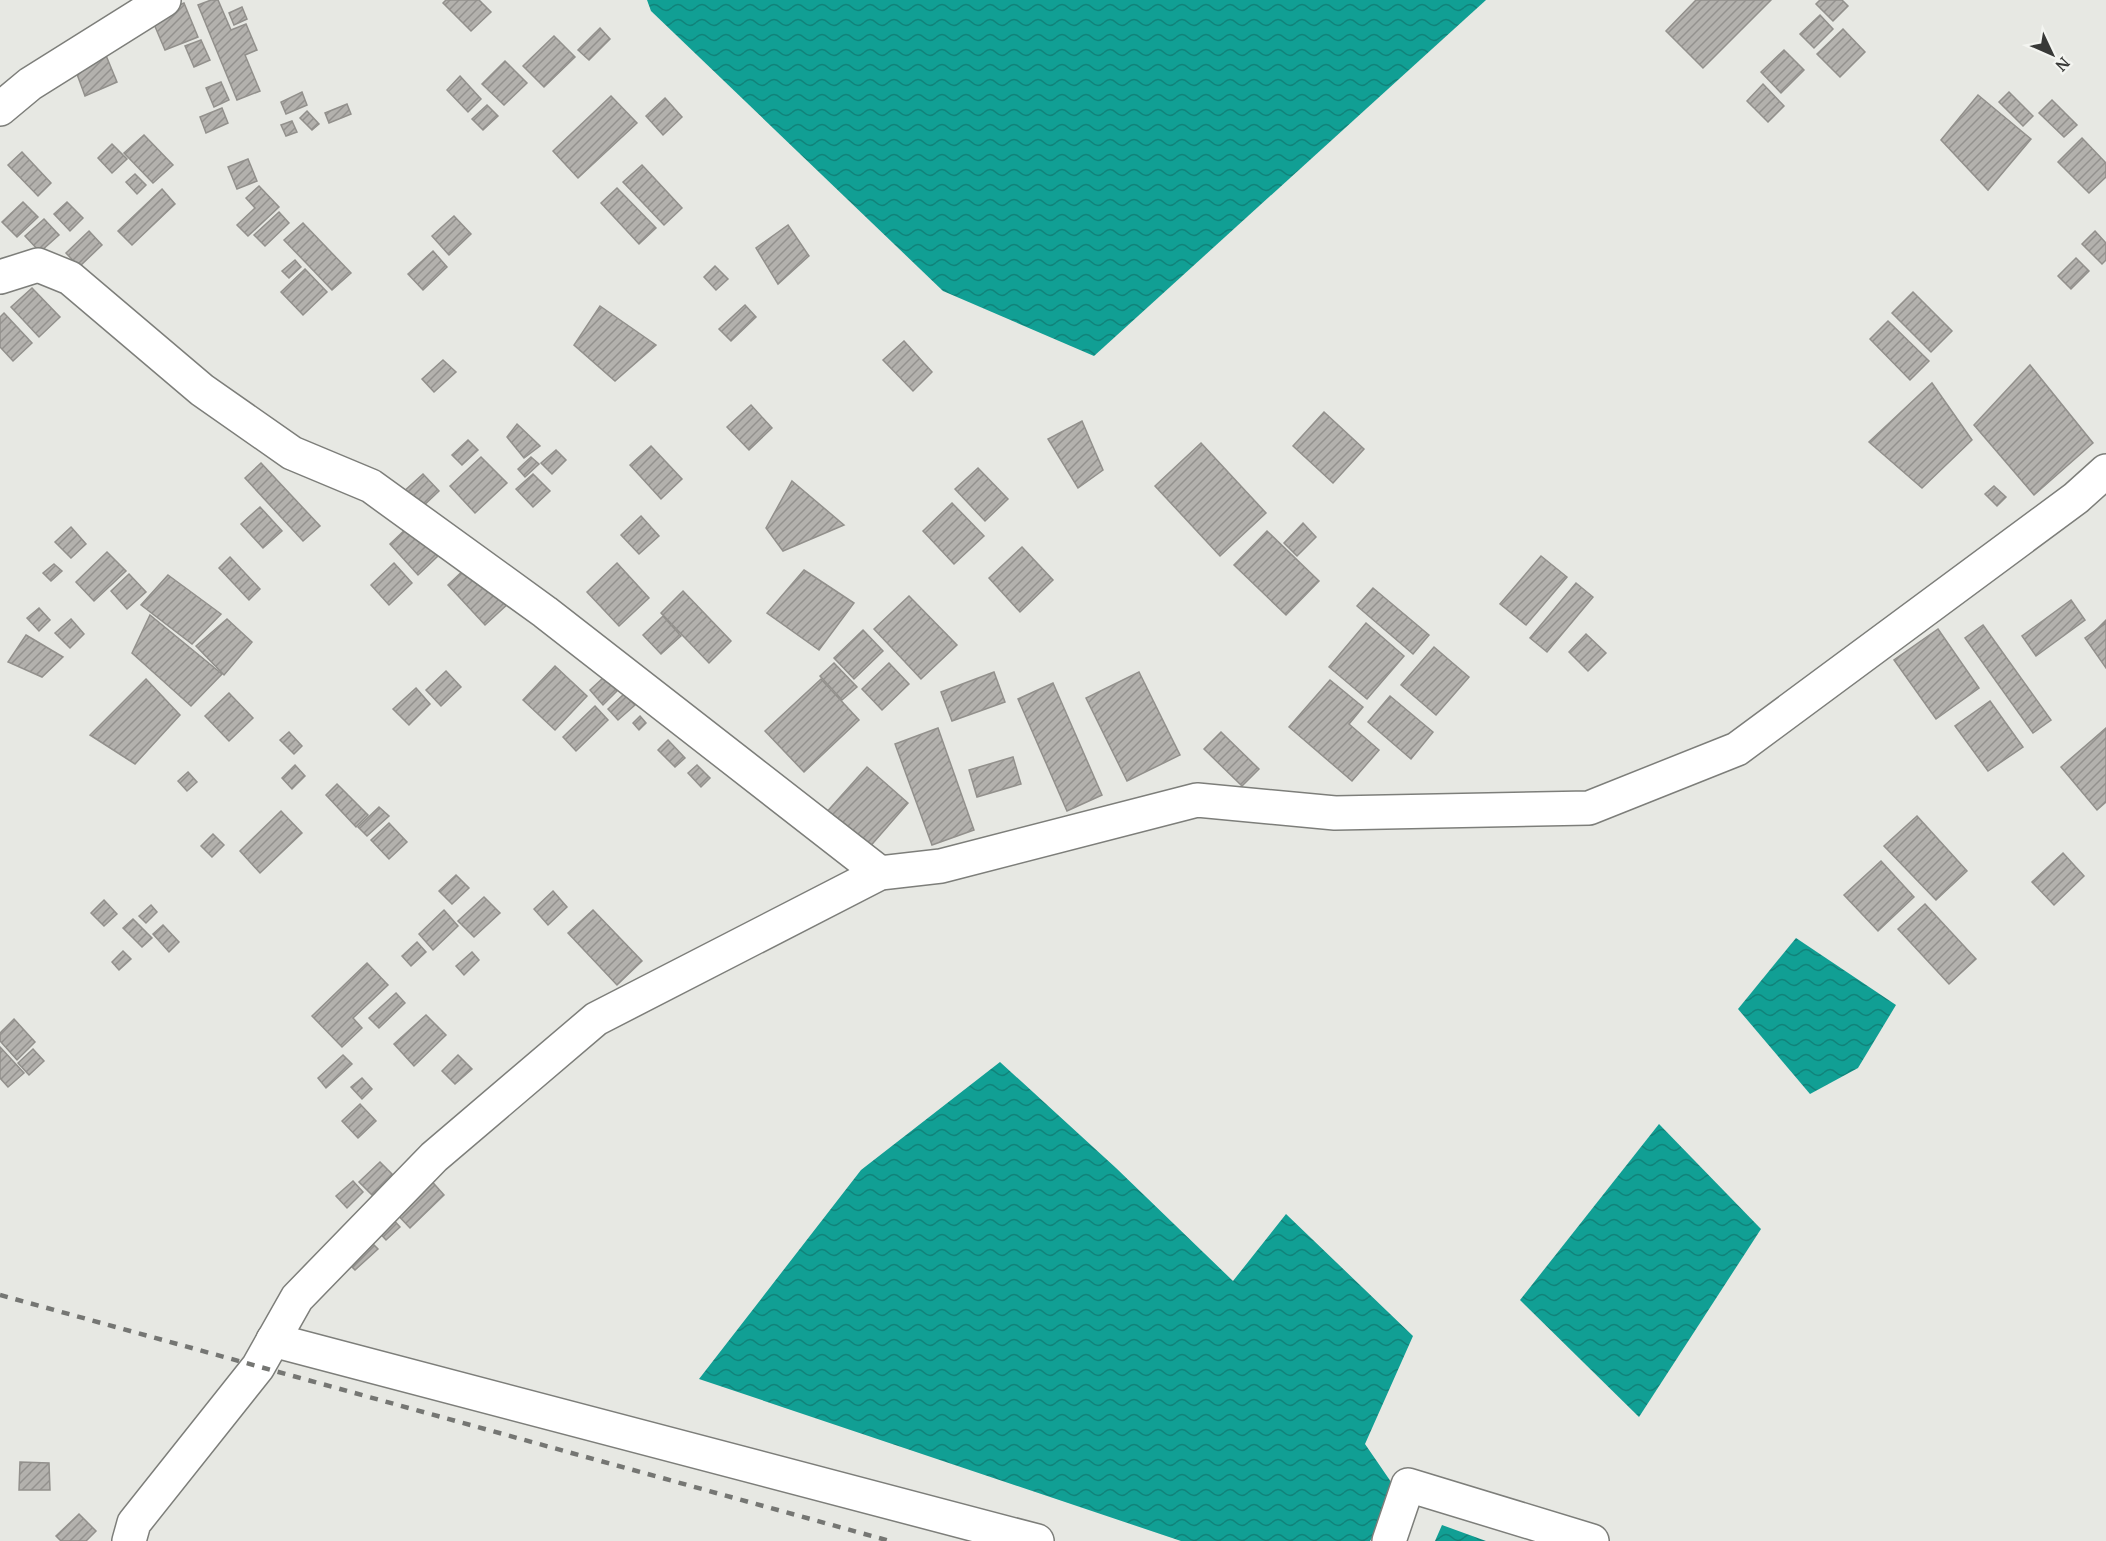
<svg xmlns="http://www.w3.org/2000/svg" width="2106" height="1541" font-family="'PT Serif',serif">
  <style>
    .water { fill: url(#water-waves) }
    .building { fill: url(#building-hatch); stroke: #92908c; stroke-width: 1.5 }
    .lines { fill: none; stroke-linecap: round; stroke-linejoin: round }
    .minor-casing { stroke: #7d7e7a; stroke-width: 36 }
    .minor { stroke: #fff; stroke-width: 33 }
    .rail { stroke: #757673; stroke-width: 4.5; stroke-dasharray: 8 8; stroke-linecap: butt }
  </style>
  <defs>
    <pattern id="water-waves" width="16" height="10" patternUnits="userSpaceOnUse" patternTransform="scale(1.5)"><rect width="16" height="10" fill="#119f94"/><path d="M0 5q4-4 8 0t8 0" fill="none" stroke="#11837a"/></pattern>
    <pattern id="building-hatch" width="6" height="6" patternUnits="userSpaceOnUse" patternTransform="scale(1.5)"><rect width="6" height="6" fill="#b3b1ad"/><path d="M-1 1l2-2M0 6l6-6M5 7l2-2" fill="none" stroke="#93918e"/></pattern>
  </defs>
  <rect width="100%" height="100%" fill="#e7e8e3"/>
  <!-- water -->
  <g class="water">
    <polygon points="647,0 1486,0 1094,356 943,291 651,11"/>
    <polygon points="1796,938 1896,1005 1858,1068 1810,1094 1738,1009"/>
    <polygon points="1000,1062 1116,1168 1233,1281 1286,1214 1413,1336 1365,1444 1400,1495 1370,1541 1181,1541 699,1379 861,1170"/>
    <polygon points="1659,1124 1761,1229 1639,1417 1520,1300"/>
    <polygon points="1442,1525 1486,1541 1435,1541"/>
  </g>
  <!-- building -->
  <g class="building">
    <polygon points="211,0 218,0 231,30 246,24 257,50 245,55 260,91 237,100 198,5"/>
    <polygon points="446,0 479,0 491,12 471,31 443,3"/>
    <polygon points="1696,0 1771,0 1703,68 1666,31"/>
    <polygon points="1820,0 1842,0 1848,6 1833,21 1816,4"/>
    <polygon points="184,3 198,37 165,50 151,17"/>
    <polygon points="242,7 247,19 234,25 229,13"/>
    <polygon points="1820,15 1833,29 1814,48 1800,34"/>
    <polygon points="600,28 610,39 589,60 578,50"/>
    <polygon points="1843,29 1865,52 1840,77 1817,54"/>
    <polygon points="554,36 575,57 544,87 523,66"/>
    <polygon points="201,40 210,60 194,67 185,46"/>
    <polygon points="1784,50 1804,70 1781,93 1761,72"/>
    <polygon points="105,53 117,82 85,96 74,66"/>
    <polygon points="505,61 527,83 504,105 482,84"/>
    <polygon points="460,76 481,99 468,112 447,90"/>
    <polygon points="221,82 229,100 214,107 206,88"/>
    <polygon points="1763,84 1784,106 1768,122 1747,101"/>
    <polygon points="302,92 307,105 286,114 281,102"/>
    <polygon points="2009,92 2033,116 2023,126 1999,102"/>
    <polygon points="1978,95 2031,139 1988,190 1941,140"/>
    <polygon points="611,96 637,123 578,178 553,151"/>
    <polygon points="665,98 682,117 663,135 646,116"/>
    <polygon points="2052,100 2077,125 2064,137 2039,113"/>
    <polygon points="347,104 351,114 329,123 325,113"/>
    <polygon points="487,105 498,116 483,130 472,119"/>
    <polygon points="222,108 228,123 206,133 200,117"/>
    <polygon points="307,111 319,124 312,130 300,118"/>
    <polygon points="292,121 297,132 286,136 281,125"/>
    <polygon points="144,135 173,165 153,183 124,153"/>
    <polygon points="2082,138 2106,163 2106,177 2089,193 2058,162"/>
    <polygon points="112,144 127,159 112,173 98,158"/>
    <polygon points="22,152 51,183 38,196 8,165"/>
    <polygon points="248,159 257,181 237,189 228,167"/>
    <polygon points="642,165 682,208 664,225 623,182"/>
    <polygon points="135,174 146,185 137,194 126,182"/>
    <polygon points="259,186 279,207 248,236 237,225 255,208 246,198"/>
    <polygon points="617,188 656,228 639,244 601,203"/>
    <polygon points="162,189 175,204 132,245 118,231"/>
    <polygon points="23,202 38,217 17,237 2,222"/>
    <polygon points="67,202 83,218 70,231 54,214"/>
    <polygon points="279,212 289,223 265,246 254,235"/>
    <polygon points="454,216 471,234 449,255 432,236"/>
    <polygon points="44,219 59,235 40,252 25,236"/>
    <polygon points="303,223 351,273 332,290 284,240"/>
    <polygon points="788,225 809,256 778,284 756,248"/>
    <polygon points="89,231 102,245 79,267 66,253"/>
    <polygon points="2095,231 2106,243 2106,260 2102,264 2082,244"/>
    <polygon points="433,251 447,267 423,290 408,274"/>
    <polygon points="2076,258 2089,271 2071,289 2058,276"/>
    <polygon points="295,260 301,267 289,278 282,271"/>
    <polygon points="715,266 728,279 716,290 704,277"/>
    <polygon points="305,269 327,292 303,315 281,292"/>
    <polygon points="32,288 60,317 39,337 11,307"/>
    <polygon points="1913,292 1952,331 1931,352 1892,313"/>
    <polygon points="745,305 756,317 731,341 719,329"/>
    <polygon points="600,306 656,345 615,381 574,345"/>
    <polygon points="4,313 32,343 13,361 0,347 0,317"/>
    <polygon points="1888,321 1929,361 1910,380 1870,339"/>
    <polygon points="904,341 932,372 913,391 883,360"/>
    <polygon points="443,360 456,372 434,392 422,379"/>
    <polygon points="2030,365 2093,443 2034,495 1974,425"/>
    <polygon points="1932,383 1972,440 1922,488 1869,442"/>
    <polygon points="751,405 772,428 749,450 727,427"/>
    <polygon points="1324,412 1364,449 1333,483 1293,446"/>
    <polygon points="1082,421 1103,470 1078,488 1048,439"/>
    <polygon points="517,424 540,446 524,458 507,437"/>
    <polygon points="468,440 478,450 462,465 452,455"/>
    <polygon points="1201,443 1266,513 1220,556 1155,486"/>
    <polygon points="651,446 682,479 661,499 630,465"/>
    <polygon points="556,450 566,460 552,474 541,463"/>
    <polygon points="481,457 507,483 475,513 450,486"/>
    <polygon points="531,457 539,464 525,477 518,469"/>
    <polygon points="261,463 320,526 303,541 245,478"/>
    <polygon points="978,468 1008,499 985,521 955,489"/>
    <polygon points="423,474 439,491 419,510 402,493"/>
    <polygon points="533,474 550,491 533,507 516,489"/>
    <polygon points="792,481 844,525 783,551 766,528"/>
    <polygon points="1994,486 2006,497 1997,506 1985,494"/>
    <polygon points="952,503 984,536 954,564 923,531"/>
    <polygon points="260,507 282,531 263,548 241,524"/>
    <polygon points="641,516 659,536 639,554 621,535"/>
    <polygon points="1303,523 1316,537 1297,556 1284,543"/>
    <polygon points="409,526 438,556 418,575 390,544"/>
    <polygon points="71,527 86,544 71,558 55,542"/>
    <polygon points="1267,531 1319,581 1286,615 1234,565"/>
    <polygon points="1022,547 1053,580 1020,612 989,578"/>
    <polygon points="107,552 126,571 94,601 76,582"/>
    <polygon points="1541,556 1567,577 1526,625 1500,604"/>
    <polygon points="230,557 260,589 249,600 219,568"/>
    <polygon points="472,562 510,602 485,625 448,585"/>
    <polygon points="394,563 412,583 389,605 371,585"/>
    <polygon points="617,563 649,598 619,626 587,592"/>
    <polygon points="54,564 62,571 51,581 43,573"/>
    <polygon points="804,570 854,603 819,650 767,613"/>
    <polygon points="129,574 146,592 127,609 111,591"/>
    <polygon points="168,575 221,614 192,644 141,605"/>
    <polygon points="1576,583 1593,597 1547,652 1530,638"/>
    <polygon points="1373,588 1429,635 1413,654 1357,606"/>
    <polygon points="683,591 731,641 709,663 661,613"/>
    <polygon points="909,596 957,645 921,679 874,629"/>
    <polygon points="2071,600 2085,620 2036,656 2022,636"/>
    <polygon points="39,608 50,620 39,631 27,618"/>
    <polygon points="150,615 222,674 191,706 132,653"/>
    <polygon points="663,616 681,636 661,654 643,635"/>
    <polygon points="71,619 84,634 70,648 55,633"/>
    <polygon points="227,619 252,642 224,675 196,646"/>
    <polygon points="2106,620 2106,656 2088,638"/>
    <polygon points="1366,623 1404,656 1367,699 1329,667"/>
    <polygon points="2106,623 2106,668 2085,638"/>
    <polygon points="1983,625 2051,720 2033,733 1965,638"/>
    <polygon points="1938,629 1979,688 1936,719 1894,660"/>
    <polygon points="863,630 883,651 854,679 834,658"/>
    <polygon points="1586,634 1606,653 1588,671 1569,652"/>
    <polygon points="26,635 63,657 42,677 8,662"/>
    <polygon points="1434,647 1469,677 1436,715 1401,685"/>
    <polygon points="834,663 857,687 842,700 820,676"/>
    <polygon points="889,663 909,684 882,710 862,689"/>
    <polygon points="555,666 587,696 555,730 523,700"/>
    <polygon points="446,671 461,687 441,706 426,690"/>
    <polygon points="994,672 1005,702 952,721 941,692"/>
    <polygon points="1139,672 1180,755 1127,781 1086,698"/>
    <polygon points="604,677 617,691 603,705 590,690"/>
    <polygon points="146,679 180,715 135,764 90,735"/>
    <polygon points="821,679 859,720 804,772 765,731"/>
    <polygon points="1330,680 1363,707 1349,724 1379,750 1352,781 1289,727"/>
    <polygon points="1053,683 1102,795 1067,811 1018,699"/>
    <polygon points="416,688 430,704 409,725 393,709"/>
    <polygon points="229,693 253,718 229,741 205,716"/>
    <polygon points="624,694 635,705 618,720 608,709"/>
    <polygon points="1390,696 1433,732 1411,759 1368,722"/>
    <polygon points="1990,701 2023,747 1988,771 1955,726"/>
    <polygon points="595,706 608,720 576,751 563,737"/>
    <polygon points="640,716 646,723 639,730 633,723"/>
    <polygon points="938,728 974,830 932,845 895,744"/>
    <polygon points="2106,728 2106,802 2097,810 2061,767"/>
    <polygon points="289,732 302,746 294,754 280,740"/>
    <polygon points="1221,732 1259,769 1242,786 1204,749"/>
    <polygon points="668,740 685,758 675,767 658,750"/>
    <polygon points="1013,757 1021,784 977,797 969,770"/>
    <polygon points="295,765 305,776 292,789 282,778"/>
    <polygon points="697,765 710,778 701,787 688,773"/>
    <polygon points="867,767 908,803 867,850 825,814"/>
    <polygon points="188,772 197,782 187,791 178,781"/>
    <polygon points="337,784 368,815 356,827 326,795"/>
    <polygon points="379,807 389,816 367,836 358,827"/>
    <polygon points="281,811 302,833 260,873 240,851"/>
    <polygon points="1917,816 1967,871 1936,900 1884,846"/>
    <polygon points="389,823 407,842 389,859 371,840"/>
    <polygon points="213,834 224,845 212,857 201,846"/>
    <polygon points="2063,853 2084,876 2054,905 2032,882"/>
    <polygon points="1881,861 1914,897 1878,931 1844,895"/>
    <polygon points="456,875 469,888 452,904 439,891"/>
    <polygon points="553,891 567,907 548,925 534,909"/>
    <polygon points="484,897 500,913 474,937 458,921"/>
    <polygon points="104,900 117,914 104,926 91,913"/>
    <polygon points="1925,904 1976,959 1949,984 1898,929"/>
    <polygon points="151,905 157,912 146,923 139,916"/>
    <polygon points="444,910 458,926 433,950 419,934"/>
    <polygon points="593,910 642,961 617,985 568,933"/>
    <polygon points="133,919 152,938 142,947 123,928"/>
    <polygon points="163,925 179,942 169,952 153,934"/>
    <polygon points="417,942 426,952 411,966 402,956"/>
    <polygon points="123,951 131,959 119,970 112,962"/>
    <polygon points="472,952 479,960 464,975 456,966"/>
    <polygon points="367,963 388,985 353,1018 362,1028 342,1047 312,1016"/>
    <polygon points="396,993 405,1003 379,1028 369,1018"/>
    <polygon points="426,1015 446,1035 414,1066 394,1044"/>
    <polygon points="14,1019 35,1042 17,1060 0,1041 0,1033"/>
    <polygon points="0,1047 24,1073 8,1087 0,1078"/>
    <polygon points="33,1049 44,1061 29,1075 18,1063"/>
    <polygon points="343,1055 352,1064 326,1088 318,1078"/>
    <polygon points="458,1055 472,1069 455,1084 442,1071"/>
    <polygon points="362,1078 372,1089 362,1099 351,1087"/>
    <polygon points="360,1104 376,1121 358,1138 342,1121"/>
    <polygon points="380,1162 396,1178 375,1198 359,1182"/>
    <polygon points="427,1176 444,1195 410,1228 392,1209"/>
    <polygon points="353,1181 363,1192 347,1208 336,1196"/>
    <polygon points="390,1216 400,1227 386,1240 376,1229"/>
    <polygon points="368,1239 378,1249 355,1270 345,1260"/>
    <polygon points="20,1462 49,1463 50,1490 19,1490"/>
    <polygon points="79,1514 96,1531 86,1541 61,1541 56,1536"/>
  </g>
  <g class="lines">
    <defs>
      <g id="minor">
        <polyline points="0,109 30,84 164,0"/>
        <polyline points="0,277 38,265 70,278 202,390 292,453 371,486 545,612 880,873"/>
        <polyline points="273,1340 1037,1541"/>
        <polyline points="129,1541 134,1523 258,1367 297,1298 434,1157 596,1019 880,873 941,866 1197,800 1335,813 1589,808 1737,749 2076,498 2106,471"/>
        <polyline points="1389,1541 1408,1485 1592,1541"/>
      </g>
    </defs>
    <!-- minor casing -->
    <use href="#minor" class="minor-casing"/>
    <!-- minor -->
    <use href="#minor" class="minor"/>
    <!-- rail -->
    <polyline class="rail" points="0,1295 890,1541"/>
  </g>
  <!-- north arrow -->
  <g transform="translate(2052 54) rotate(134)" stroke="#f4f5f1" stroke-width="4.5" paint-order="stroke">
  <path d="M0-4.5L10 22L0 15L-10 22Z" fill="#383937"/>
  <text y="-9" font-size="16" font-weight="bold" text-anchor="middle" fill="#383937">N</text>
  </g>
</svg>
